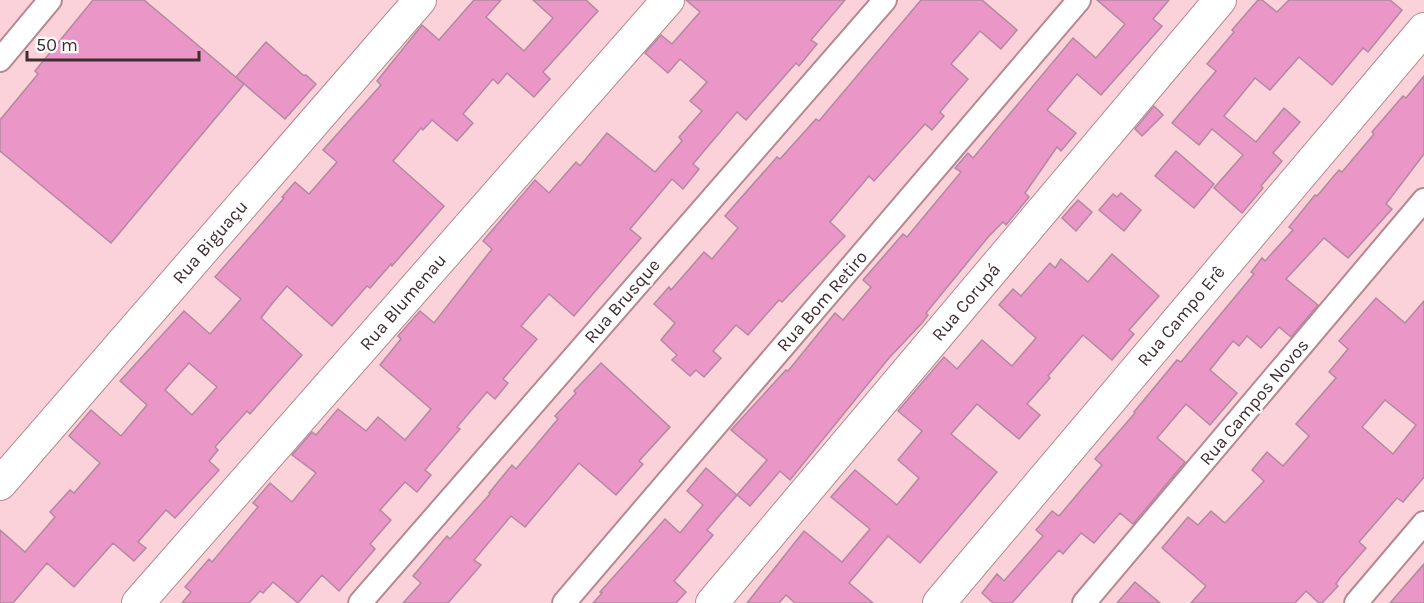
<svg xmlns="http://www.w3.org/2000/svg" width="1424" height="603" font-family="Karla,sans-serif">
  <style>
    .building { fill: #ea96c7; stroke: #b389a0; stroke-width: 1.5; fill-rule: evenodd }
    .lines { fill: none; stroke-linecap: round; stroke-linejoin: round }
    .street-casing { stroke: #b78792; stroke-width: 26 }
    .secondary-casing { stroke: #b78792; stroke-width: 34 }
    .street { stroke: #fff; stroke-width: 22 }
    .secondary { stroke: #fff; stroke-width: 32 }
    .labels { text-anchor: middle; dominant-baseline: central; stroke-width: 4.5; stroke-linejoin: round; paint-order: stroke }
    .street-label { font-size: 18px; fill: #402d31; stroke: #fff }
  </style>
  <rect width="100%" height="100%" fill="#fbd2da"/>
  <!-- building -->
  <g class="building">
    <polygon points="93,0 144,0 244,84 111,243 0,151 0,120 38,74 35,71"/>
    <path d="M474 0H501L486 17 524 51 553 18 533 0H586L598 11 543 72 550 79 534 97 507 73 498 84 493 79 463 114 473 123 457 141 432 120 423 130 421 128 393 161 444 206 392 266 391 264 370 288 367 286 332 326 287 286 271 305 261 318 302 355 250 414 247 411 215 447 218 450 209 461 219 470 175 518 166 510 138 542 146 548 134 561 113 543 74 587 47 563 13 603H0V530L25 552 55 517 50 512 70 490 74 493 100 463 69 436 91 410 121 436 147 405 120 381 184 311 210 334 241 299 215 277 284 198 282 197 295 182 309 194 337 162 323 150 381 85 377 81 422 25 439 40ZM189 363 217 387 192 415 165 390Z"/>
    <polygon points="686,0 845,0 811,40 817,44 799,66 796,63 746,120 737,112 693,164 699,169 683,189 672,179 630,229 641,238 574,316 549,294 521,326 537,339 503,379 508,383 495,399 487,392 457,427 460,429 425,470 431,475 417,492 405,482 380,510 391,520 370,544 375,549 339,591 322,575 298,603 273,582 263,593 260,591 249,603 182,603 191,592 185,587 209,559 212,562 258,507 253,503 270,483 292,502 316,473 292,455 312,432 316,435 338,409 366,431 378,417 405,440 431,409 380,365 401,339 398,336 420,311 434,323 492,249 483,241 535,180 549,193 576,162 580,166 607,133 655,172 682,141 679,137 702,111 690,101 707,82 680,59 668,73 645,53 661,35 672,44 700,12"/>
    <polygon points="921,0 982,0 1017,30 1001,49 980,31 951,64 968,79 940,112 944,116 932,130 925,124 874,181 869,176 830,222 845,236 782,302 779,300 748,335 736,325 713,351 721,358 704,377 696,370 690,376 672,360 677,355 661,340 675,323 654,304 669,287 671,290 704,252 712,259 738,228 725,216 777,157 780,159 816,119 819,121"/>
    <polygon points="1097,0 1169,0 1153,19 1162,26 1101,95 1077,74 1047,110 1076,133 1061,151 1057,147 1025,193 1029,197 1006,225 1003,222 989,236 926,313 928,315 922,323 889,358 790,480 780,471 750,506 737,495 767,460 731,430 786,370 788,371 835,313 843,320 871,287 863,280 903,234 907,237 961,172 955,168 968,153 973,158 1073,38 1096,58 1125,24"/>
    <polygon points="1258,0 1262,0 1277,12 1289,0 1390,0 1402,10 1368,52 1363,48 1332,85 1299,57 1270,90 1255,78 1224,116 1256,142 1284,108 1300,122 1273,153 1282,161 1261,186 1263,188 1242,213 1214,188 1243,155 1212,129 1199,145 1172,123 1216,71 1207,64 1234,32 1232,30"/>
    <polygon points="266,42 303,75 306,75 316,84 285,119 236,77"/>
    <polygon points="1424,76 1424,154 1386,204 1392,209 1348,258 1324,238 1286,279 1318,305 1291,337 1279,327 1261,348 1247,336 1239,346 1233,341 1210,370 1237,393 1210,425 1186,404 1157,438 1185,462 1133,524 1120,513 1094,543 1081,533 1063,554 1059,550 1012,603 993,603 982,593 997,574 1004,581 1043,536 1036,530 1052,511 1059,516 1102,465 1095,459 1135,413 1134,412 1177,360 1181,362 1254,274 1251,272 1262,258 1265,261 1293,230 1289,227 1315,195 1317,196 1339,170 1342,172 1374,134 1372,132 1403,96 1406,98"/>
    <polygon points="1154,106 1163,115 1142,136 1135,129"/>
    <polygon points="1176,151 1214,184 1194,208 1155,176"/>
    <polygon points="1121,193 1141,210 1124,231 1099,210 1113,194 1117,197"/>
    <polygon points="1078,200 1092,212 1076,231 1062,218"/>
    <polygon points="1112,254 1159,296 1129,330 1134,334 1112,360 1083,335 1048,376 1050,378 1027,404 1040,415 1019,439 977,404 951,434 997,472 920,563 888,536 849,583 873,603 795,603 786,595 779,603 747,603 804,531 842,562 870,529 831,497 855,470 897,505 919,478 898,460 922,431 898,411 944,357 957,369 982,340 1012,366 1036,338 999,305 1013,289 1021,296 1050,263 1055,268 1061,259 1088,282"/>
    <path d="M1376 298 1405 323 1424 301V477L1403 502 1397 498 1359 542 1366 548 1340 578 1336 584 1338 586 1322 603H1319L1306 591 1295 603H1191L1206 586 1162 548 1188 517 1198 525 1211 511 1225 523 1264 481 1252 470 1267 452 1283 466 1309 436 1296 424 1336 378 1329 372 1348 349 1339 341ZM1385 400 1416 425 1393 454 1362 427Z"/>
    <polygon points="601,363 670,427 639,461 643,464 616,495 579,463 525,527 511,516 474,560 481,565 448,603 403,603 421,583 413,576 447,536 450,539 490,494 489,493 512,465 516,469 558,419 555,416 576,393 574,391"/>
    <polygon points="706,468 737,495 707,530 713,535 674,581 686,592 676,603 593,603 602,593 600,592 665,519 680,533 703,505 687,491"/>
    <polygon points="1424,564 1424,603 1390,603"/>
    <polygon points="1135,582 1160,603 1117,603"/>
  </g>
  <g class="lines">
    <defs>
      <g id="street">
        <polyline points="0,60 50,0"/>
        <polyline points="360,603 885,0"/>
        <polyline points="564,603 1079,0"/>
        <polyline points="1084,603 1424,200"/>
        <polyline points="1356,603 1424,523"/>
      </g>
      <g id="secondary">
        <polyline points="0,484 420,0"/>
        <polyline points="138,603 668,0"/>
        <polyline points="712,603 1220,0"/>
        <polyline points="939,603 1424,29"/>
      </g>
    </defs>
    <!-- street casing -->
    <use href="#street" class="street-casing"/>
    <!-- secondary casing -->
    <use href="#secondary" class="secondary-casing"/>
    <!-- street -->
    <use href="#street" class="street"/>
    <!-- secondary -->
    <use href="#secondary" class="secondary"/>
  </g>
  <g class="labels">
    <!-- street labels -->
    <g class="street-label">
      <text transform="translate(210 242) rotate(-49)">Rua Biguaçu</text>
      <text transform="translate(622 301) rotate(-49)">Rua Brusque</text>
      <text transform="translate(822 301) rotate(-49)">Rua Bom Retiro</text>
      <text transform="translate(403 302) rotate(-49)">Rua Blumenau</text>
      <text transform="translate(966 302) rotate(-50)">Rua Corupá</text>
      <text transform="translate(1181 316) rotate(-50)">Rua Campo Erê</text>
      <text transform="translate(1254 402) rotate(-50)">Rua Campos Novos</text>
    </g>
  </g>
  <!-- scale -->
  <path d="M27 51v9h172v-9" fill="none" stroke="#402d31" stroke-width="3"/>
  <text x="36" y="51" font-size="18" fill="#402d31" stroke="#ffffff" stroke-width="4.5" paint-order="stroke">50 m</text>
</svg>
